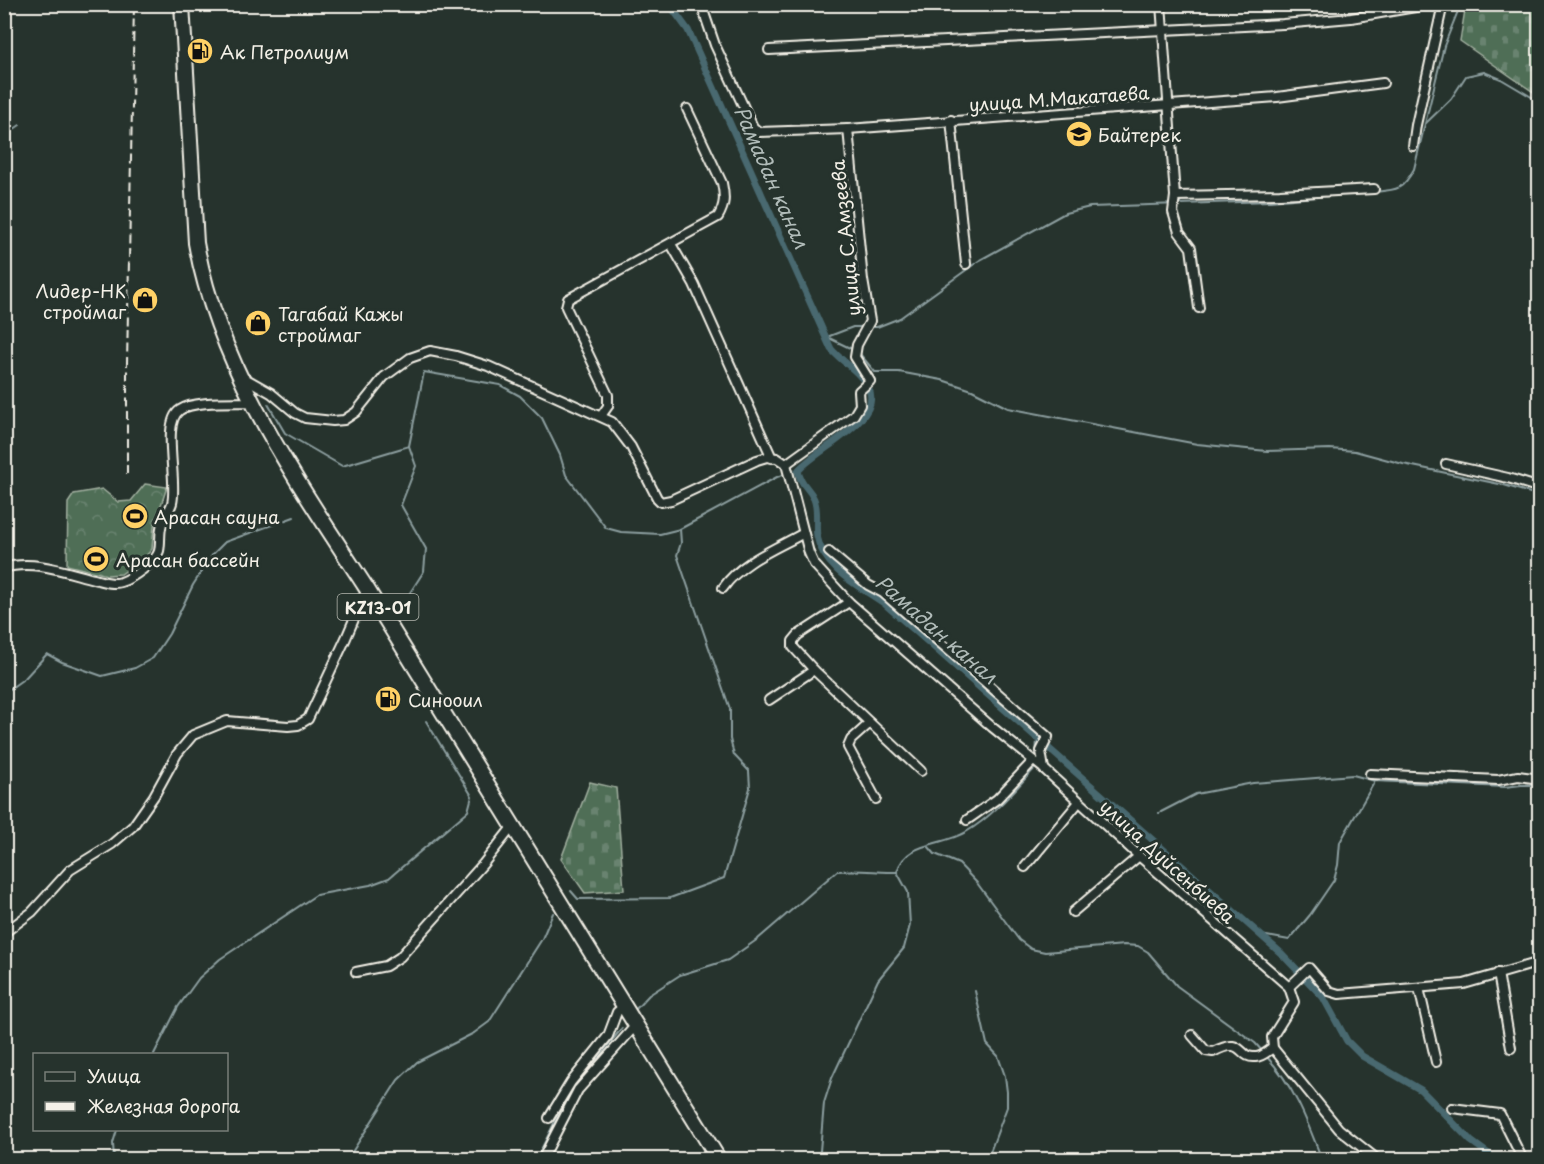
<svg xmlns="http://www.w3.org/2000/svg" width="1544" height="1164" font-family="'Playpen Sans',sans-serif">
  <style>
    .cemetery { fill: url(#cemetery-stones); stroke: #a2b0a0; stroke-width: 1.5 }
    .park { fill: url(#park-crowns); stroke: #a2b0a0; stroke-width: 1.5 }
    .lines { fill: none; stroke-linecap: round; stroke-linejoin: round }
    .stream { stroke: #8d9fa0; stroke-width: 2 }
    .canal { stroke: #496970; stroke-width: 7 }
    .street-casing { stroke: #f4f1e8; stroke-width: 12 }
    .highway-casing { stroke: #f4f1e8; stroke-width: 18 }
    .street { stroke: #26332d; stroke-width: 8 }
    .highway { stroke: #26332d; stroke-width: 14 }
    .rail { stroke: #f4f1e8; stroke-width: 2; stroke-dasharray: 9 4.5; stroke-linecap: butt }
    .labels { text-anchor: middle; dominant-baseline: central; stroke-width: 6; stroke-linejoin: round; paint-order: stroke }
    .shield { fill: #26332d; stroke: #b6b8b0; stroke-width: 1.5 }
    .shield-label { font-size: 16px; font-weight: bold; fill: #f4f1e8 }
    .poi-label { font-size: 18px; fill: #f4f1e8; stroke: #26332d; text-anchor: start }
    .street-label { font-size: 18px; fill: #f4f1e8; stroke: #26332d }
    .water-label { font-size: 20px; font-style: italic; fill: #b0bbb8; stroke: #26332d }
  </style>
  <defs>
    <pattern id="cemetery-stones" width="16" height="16" patternUnits="userSpaceOnUse" patternTransform="scale(1.5)"><rect width="16" height="16" fill="#4f6e57"/><path d="M2 7V4a2 2 0 0 1 4 0v3zM10 15v-3a2 2 0 0 1 4 0v3z" fill="#69836f"/></pattern>
    <pattern id="park-crowns" width="20" height="18" patternUnits="userSpaceOnUse" patternTransform="scale(1.5)"><rect width="20" height="18" fill="#4f6e57"/><path d="M2 6a3 3 0 1 1 6 0M12 15a3 3 0 1 1 6 0" fill="none" stroke="#69836f"/></pattern>
  </defs>
  <rect width="100%" height="100%" fill="#26332d"/>
  <filter id="ink" filterUnits="userSpaceOnUse"><feTurbulence type="fractalNoise" baseFrequency=".0167" numOctaves="2"/><feDisplacementMap in="SourceGraphic" scale="12" xChannelSelector="R" yChannelSelector="G"/><feConvolveMatrix kernelMatrix="1 2 1 2 8 2 1 2 1" color-interpolation-filters="sRGB"/></filter>
  <g filter="url(#ink)">
    <!-- cemetery -->
    <g class="cemetery">
      <polygon points="1469,5 1539,5 1539,96 1460,41 1465,10"/>
      <polygon points="590,782 616,788 624,890 585,893 561,859"/>
    </g>
    <!-- park -->
    <polygon class="park" points="145,484 167,487 154,526 152,549 144,558 121,574 107,575 67,565 68,503 74,494 102,489 118,502 131,501"/>
    <g class="lines">
      <!-- stream -->
      <g class="stream">
        <polyline points="1425,124 1451,99 1466,76 1484,72 1501,79 1540,102"/>
        <polyline points="4,136 20,125"/>
        <path d="M1373 192C1397 190 1402 191 1414 169L1444 46 1458 11 1463 4"/>
        <polyline points="870,327 877,327 900,318 980,260 1065,213 1090,207 1270,201 1350,194"/>
        <polyline points="827,337 853,327 864,327"/>
        <polyline points="827,337 854,350"/>
        <polyline points="859,353 875,372 899,372 942,380 972,390 1008,408 1197,444 1267,451 1330,449 1355,451 1403,464 1504,485 1540,496"/>
        <polyline points="268,404 285,433 342,466 409,446"/>
        <polyline points="417,619 406,599 424,571 426,549 401,505 416,466 409,446 424,372 500,385 520,396 542,418 560,455 566,475 606,528 621,532 660,534 680,529 777,477 786,474"/>
        <polyline points="4,693 25,678 47,654 62,662 102,676 135,668 153,658 169,634 193,585 213,554 225,542 294,517"/>
        <polyline points="1036,759 1037,738"/>
        <polyline points="1159,813 1196,794 1253,783 1353,775 1375,781"/>
        <polyline points="928,846 935,854 959,864 977,883 1019,940 1031,949 1045,952 1124,945 1138,946 1148,952 1177,986 1255,1043 1263,1052"/>
        <polyline points="571,891 578,899 670,898 724,878 750,788 749,771 734,755 730,739 730,709 677,555 681,543 680,529"/>
        <polyline points="1261,935 1289,940 1310,915 1334,880 1338,865 1340,842 1375,781 1505,787 1521,785 1540,785"/>
        <polyline points="975,991 987,1044 998,1056 1005,1076 1007,1092 1007,1107 987,1160"/>
        <path d="M635 1010 649 995 680 975 728 960 758 939 837 871C857 869 876 872 897 872"/>
        <polyline points="154,1054 178,1007 199,978 220,959 316,895 370,885 389,878 468,811 472,796 426,721"/>
        <path d="M1266 1056C1294 1085 1308 1123 1322 1160"/>
        <polyline points="114,1160 113,1143 117,1130"/>
        <polyline points="347,1160 398,1080 417,1062 474,1033 489,1022 542,939 553,913"/>
        <polyline points="536,1160 568,1095 622,1028"/>
        <path d="M817 1160 820 1151 824 1103 832 1078 878 980 904 948 910 925 908 892 897 872C905 841 943 846 966 832 993 816 1014 791 1035 768L1036 764"/>
      </g>
      <!-- canal -->
      <path class="canal" d="M669 4 688 30 831 349C842 362 862 373 869 389 883 421 813 451 798 471 801 486 809 487 814 499 819 511 815 524 817 536 823 569 861 587 885 604L1282 954 1323 997 1347 1041 1362 1056 1421 1090 1471 1141 1497 1160"/>
      <defs>
        <g id="street">
          <polyline points="701,4 715,45 753,127 759,132 848,129 863,280 870,321 857,345 855,357 870,381 859,391 860,405 854,415 786,464"/>
          <polyline points="1161,4 1175,196 1280,194 1374,189"/>
          <polyline points="769,50 1283,24 1351,18 1433,4"/>
          <polyline points="951,120 966,264"/>
          <polyline points="848,129 1277,97 1383,83"/>
          <polyline points="1413,146 1416,125 1443,4"/>
          <polyline points="1175,196 1173,212 1179,232 1191,248 1199,308"/>
          <polyline points="671,244 694,284 772,458"/>
          <polyline points="241,376 271,393 295,413 305,418 333,421 344,420 356,412 384,377 410,358 430,351 456,356 488,366 612,422 631,447 657,498 661,502 671,500 757,460 767,457 777,458 786,464 809,553 814,564 849,602 992,727 1044,769 1139,856 1289,987 1294,1002 1272,1037 1273,1048 1339,1129 1378,1160"/>
          <path d="M601 416 608 406V395L566 307 568 299 718 217C725 205 725 197 722 183L687 109"/>
          <polyline points="1446,464 1508,478 1540,488"/>
          <polyline points="829,552 868,585 883,593 1048,737 1041,751 1044,769"/>
          <path d="M4 568C33 559 66 572 94 579 102 581 113 585 121 582 131 579 156 562 159 551 161 542 159 532 162 524 164 517 170 510 172 503 178 481 161 422 180 410 194 400 235 403 253 402"/>
          <path d="M723 588C741 562 775 549 802 534"/>
          <polyline points="849,602 798,635 793,641 793,647 814,670 921,771"/>
          <polyline points="769,700 814,670"/>
          <polyline points="870,723 851,740 848,747 876,799"/>
          <polyline points="1370,774 1498,780 1518,776 1540,779"/>
          <polyline points="967,820 997,799 1033,761"/>
          <polyline points="1025,867 1079,802"/>
          <polyline points="1073,912 1139,856"/>
          <polyline points="4,933 32,912 70,870 112,844 133,826 154,796 177,754 193,735 227,721 288,726 298,725 308,719 346,638 367,589"/>
          <polyline points="356,972 386,966 400,957 483,864 513,826"/>
          <polyline points="1498,973 1511,1048"/>
          <polyline points="1289,987 1309,968 1329,991 1339,994 1464,984 1540,962"/>
          <polyline points="1419,988 1436,1062"/>
          <path d="M1192 1035 1206 1051 1213 1052C1245 1035 1237 1059 1256 1057 1262 1057 1268 1051 1273 1048"/>
          <polyline points="1452,1108 1500,1114 1523,1160"/>
          <polyline points="549,1118 571,1082 608,1036 617,1012 624,1006"/>
          <polyline points="542,1160 578,1090 636,1025"/>
        </g>
        <path id="highway" d="M182 4 196 243C219 371 297 481 367 589L719 1160"/>
      </defs>
      <!-- street casing -->
      <use href="#street" class="street-casing"/>
      <!-- highway casing -->
      <use href="#highway" class="highway-casing"/>
      <!-- street -->
      <use href="#street" class="street"/>
      <!-- highway -->
      <use href="#highway" class="highway"/>
      <!-- rail -->
      <polyline class="rail" points="127,474 127,363 134,4"/>
    </g>
  </g>
  <!-- icons -->
  <defs>
    <symbol id="fuel-disc" viewBox="-11 -11 22 22"><circle r="9.5" fill="#ffd166" stroke="#26332d"/><path d="M-5.5-6h7V0h2V4h1.3V-2.5L3-4.5l.8-.8L6-3V5H2.5V1h-1V6h-7ZM-4.2-4.7v3.2H.2V-4.7Z" fill="#111"/></symbol>
    <symbol id="school-disc" viewBox="-11 -11 22 22"><circle r="9.5" fill="#ffd166" stroke="#26332d"/><path d="M0-5L7-2L0 1L-7-2ZM-4 1L0 2.5L4 1V4Q0 6-4 4Z" fill="#111"/></symbol>
    <symbol id="shop-disc" viewBox="-11 -11 22 22"><circle r="9.5" fill="#ffd166" stroke="#26332d"/><path d="M-5-2.5h2.3a2.7 3.5 0 0 1 5.4 0H5L5.5 6h-11ZM-1.5-2.5h3a1.5 2.3 0 0 0-3 0Z" fill="#111"/></symbol>
    <symbol id="stadium-disc" viewBox="-11 -11 22 22"><circle r="9.5" fill="#ffd166" stroke="#26332d"/><path d="M0-5a6.5 5 0 1 0 0 10a6.5 5 0 1 0 0-10ZM-3.5-1.8h7v3.6h-7Z" fill="#111"/></symbol>
  </defs>
  <g fill-rule="evenodd">
    <use href="#fuel-disc" x="185" y="36" width="30" height="30"/>
    <use href="#school-disc" x="1064" y="119" width="30" height="30"/>
    <use href="#shop-disc" x="130" y="285" width="30" height="30"/>
    <use href="#shop-disc" x="243" y="308" width="30" height="30"/>
    <use href="#stadium-disc" x="120" y="501" width="30" height="30"/>
    <use href="#stadium-disc" x="81" y="544" width="30" height="30"/>
    <use href="#fuel-disc" x="373" y="684" width="30" height="30"/>
  </g>
  <g class="labels">
    <!-- shield labels -->
    <rect class="shield" x="337.5" y="594" width="81" height="26" rx="4.5"/>
    <g class="shield-label">
      <text x="378" y="607">KZ13-01</text>
    </g>
    <!-- poi labels -->
    <g class="poi-label">
      <text x="220" y="51">Ак Петролиум</text>
      <text x="1098" y="134">Байтерек</text>
      <text x="126" y="290" text-anchor="end">Лидер-НК<tspan x="126" dy="21">строймаг</tspan></text>
      <text x="278" y="313">Тагабай Кажы<tspan x="278" dy="21">строймаг</tspan></text>
      <text x="154" y="516">Арасан сауна</text>
      <text x="116" y="559">Арасан бассейн</text>
      <text x="408" y="699">Синооил</text>
    </g>
    <!-- street labels -->
    <g class="street-label">
      <text transform="translate(1059 98) rotate(-4)">улица М.Макатаева</text>
      <text transform="translate(845 238) rotate(-96)">улица С.Амзеева</text>
      <text transform="translate(1168 861) rotate(42)">улица Дуйсенбиева</text>
    </g>
    <!-- water labels -->
    <g class="water-label">
      <text transform="translate(772 177) rotate(66)">Рамадан канал</text>
      <text transform="translate(937 629) rotate(41)">Рамадан канал</text>
    </g>
  </g>
  <!-- margin -->
  <rect width="1544" height="1164" fill="none" stroke="#26332d" stroke-width="24"/>
  <rect x="12" y="12" width="1520" height="1140" fill="none" stroke="#f4f1e8" stroke-width="2" filter="url(#ink)"/>
  <!-- legend -->
  <rect x="33" y="1053" width="195" height="78" fill="#26332d" stroke="#787f78" stroke-width="1.5"/>
  <rect x="45" y="1072" width="30" height="9" fill="#26332d" stroke="#787f78" stroke-width="1.5"/>
  <text x="87" y="1083" font-size="18" fill="#f4f1e8">Улица</text>
  <rect x="45" y="1102" width="30" height="9" fill="#f4f1e8" stroke="#787f78" stroke-width="1.5"/>
  <text x="87" y="1113" font-size="18" fill="#f4f1e8">Железная дорога</text>
</svg>
